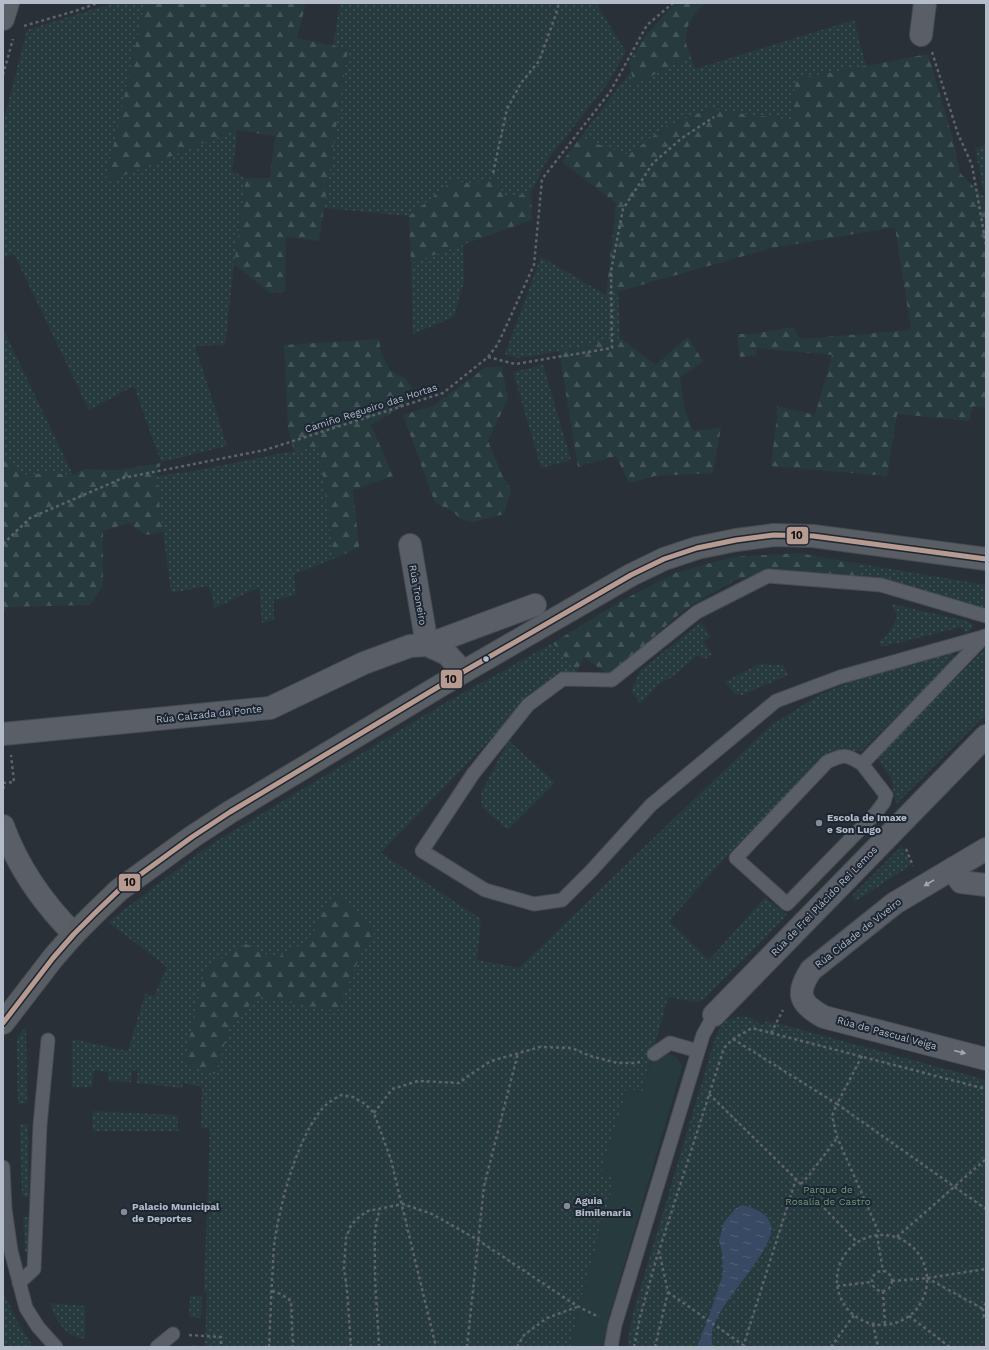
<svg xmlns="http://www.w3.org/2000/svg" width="989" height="1350" font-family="'Work Sans',sans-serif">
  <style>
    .green { fill: url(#green-dots); fill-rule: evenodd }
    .forest { fill: url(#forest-firs) }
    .pitch { fill: #273a3e }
    .water { fill: url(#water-ripples) }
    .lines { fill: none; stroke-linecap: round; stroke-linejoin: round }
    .lane-casing { stroke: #484c53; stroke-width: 15 }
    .street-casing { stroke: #484c53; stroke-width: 24 }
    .secondary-casing { stroke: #484c53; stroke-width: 24 }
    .path { stroke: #5d636a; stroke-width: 2.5; stroke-dasharray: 3 3; stroke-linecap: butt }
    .lane { stroke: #5a5e66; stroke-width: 13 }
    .street { stroke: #5a5e66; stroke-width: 22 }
    .secondary { stroke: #595d64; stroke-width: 22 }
    .bus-1-casing { stroke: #1d2633; stroke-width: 8 }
    .bus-1 { stroke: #b89b90; stroke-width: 5 }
    .oneway { fill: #a2a9b5 }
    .bus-dot { fill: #b4bcc9; stroke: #1d2633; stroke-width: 1.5 }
    .poi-dot { fill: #848b96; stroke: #1d2633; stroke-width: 1.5 }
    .labels { text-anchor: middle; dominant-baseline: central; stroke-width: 4; stroke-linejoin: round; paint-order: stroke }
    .street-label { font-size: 10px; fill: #b4bcc9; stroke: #1d2633 }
    .poi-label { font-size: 10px; font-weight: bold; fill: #b4bcc9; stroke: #1d2633; text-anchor: start }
    .park-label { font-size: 10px; fill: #6b9a76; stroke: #1d2633 }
    .line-badge { stroke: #1d2633; stroke-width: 1.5 }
    .pale-badge-label { font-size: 11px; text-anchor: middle; font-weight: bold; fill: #111 }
  </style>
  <defs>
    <pattern id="green-dots" width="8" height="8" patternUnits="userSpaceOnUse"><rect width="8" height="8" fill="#273a3e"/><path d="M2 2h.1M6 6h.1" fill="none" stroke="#445559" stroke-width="1.8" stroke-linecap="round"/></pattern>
    <pattern id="forest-firs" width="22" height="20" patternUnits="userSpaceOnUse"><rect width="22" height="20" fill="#273a3e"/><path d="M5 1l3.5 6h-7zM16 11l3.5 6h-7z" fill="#445559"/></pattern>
    <pattern id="water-ripples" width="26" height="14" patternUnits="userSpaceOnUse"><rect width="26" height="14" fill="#384963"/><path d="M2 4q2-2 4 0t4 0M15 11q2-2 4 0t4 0" fill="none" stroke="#526178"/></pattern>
  </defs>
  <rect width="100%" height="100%" fill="#2a3038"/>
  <!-- green -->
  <g class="green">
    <polygon points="113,3 145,3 105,183 236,130 237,135 232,171 246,178 234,264 225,345 195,346 227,446 161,462 134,386 89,410 14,254 3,258 3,123 27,30"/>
    <polygon points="340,3 596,3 626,52 608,83 545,163 531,193 506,197 494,180 468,183 453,181 409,216 324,208 348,49 333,46"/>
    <polygon points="854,20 866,66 796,79 791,120 709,109 667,126 628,155 580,138 631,71 635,84 691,56 695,69"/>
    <polygon points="986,145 986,204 975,148"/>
    <polygon points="463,245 464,281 454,317 413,334 411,263"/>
    <polygon points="541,257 606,295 618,292 620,338 559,351 518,358 505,354"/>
    <polygon points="3,329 73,475 50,473 21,475 3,456"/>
    <polygon points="543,365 571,460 541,468 513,372"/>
    <polygon points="319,446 334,559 294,574 296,595 274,600 274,620 262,623 259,587 215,608 209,586 171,593 156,476 194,471"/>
    <polygon points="861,564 986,585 986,608 966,606 859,578"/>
    <path d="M891 604 963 620 973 624 972 629 966 633 962 627 881 647 879 640C886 637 887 635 891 629 898 617 898 617 891 604Z"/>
    <polygon points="701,622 711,636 704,642 712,654 705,659 698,655 672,677 658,685 640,704 631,691 640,671"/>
    <path d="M553 643 576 672 556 674 529 699 381 853 481 919 477 960 519 968 770 726 819 695 860 678 952 653 956 657 861 751H845L812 770 723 860 669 921 709 960 765 897 787 915 703 1000 695 1002 668 997 642 1093 627 1088 602 1173 615 1178 577 1314 571 1347H189V1345L205 1346 207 1291H204L210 1129 201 1128 202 1089 200 1086 185 1084 183 1080 182 1088 137 1083 138 1071 132 1070 131 1082 108 1081V1072L94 1070 92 1087H72V1039L128 1051 145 994 154 996 167 967 108 922 207 847 445 703ZM326 905 371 939 365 944 337 1011 258 996 230 1027 215 1074 246 944 275 959 310 940Z"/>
    <polygon points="986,648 986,714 896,804 891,778 876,756"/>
    <polygon points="759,664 783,665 788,675 742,695 735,694 725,682"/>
    <polygon points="509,741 555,783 508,830 482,807 481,793 499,758"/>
    <polygon points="902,846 911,865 856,901 852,896"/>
    <path d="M741 1016 752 1018 762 1025 767 1021 776 1023 986 1080V1347H627L633 1313 716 1035C723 1022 726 1019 741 1016Z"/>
    <polygon points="24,1028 26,1029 27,1103 18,1104 17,1038"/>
    <polygon points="92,1111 178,1115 178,1131 93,1131"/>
    <polygon points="20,1124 28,1124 29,1197 22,1197"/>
    <polygon points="23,1217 30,1217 30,1252 25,1252"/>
    <polygon points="3,1291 16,1319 33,1347 3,1347"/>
    <polygon points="190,1296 202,1296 201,1318 189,1317"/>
    <path d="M50 1303 85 1306V1339C81 1338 76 1337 73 1335 60 1330 55 1315 50 1303Z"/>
  </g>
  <!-- forest -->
  <g class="forest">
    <polygon points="145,3 306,3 297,38 348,49 319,241 286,237 285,292 270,293 234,264 246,178 270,178 275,136 236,130 105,183"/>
    <path d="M675 3H706C694 13 685 24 686 41 686 46 689 51 691 56L634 85 629 62 644 38Z"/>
    <polygon points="928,54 953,139 960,173 984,197 986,204 986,408 973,406 969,421 897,414 887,476 771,466 777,417 777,406 815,415 832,355 757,348 756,356 740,357 737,334 750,334 794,327 800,339 911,330 895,227 772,248 606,295 616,203 562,162 580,138 628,155 667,126 709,109 791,120 796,79"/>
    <polygon points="494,180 506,197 531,193 532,220 411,263 409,216 453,181 468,183"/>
    <polygon points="688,336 703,362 680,377 684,407 693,431 721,427 713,473 655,476 629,483 616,456 578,467 559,351 620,338 656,365"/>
    <polygon points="379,339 381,353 390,370 405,378 419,396 371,425 393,476 353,490 359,547 334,559 319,446 294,451 288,430 284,345"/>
    <polygon points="486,367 502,367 508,399 488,441 502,475 511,490 504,514 474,522 462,520 452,511 435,503 403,415 433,406"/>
    <polygon points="3,456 21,475 50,473 73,475 84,469 118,470 161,463 156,476 163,532 146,535 129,523 103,531 103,586 90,605 7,607 3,616"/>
    <polygon points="799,553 861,564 859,578 782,570 737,579 685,609 610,675 584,658 576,672 553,643 621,601 677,572 732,557"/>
    <polygon points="337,894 376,930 371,939 365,944 337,1011 258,996 230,1027 215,1074 184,1063 205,968 246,944 275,959 310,940 326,905"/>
  </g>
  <!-- pitch -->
  <path class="pitch" d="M666 1053C675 1055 680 1059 682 1067L609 1317 603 1347H571L577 1314 615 1178 601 1173 627 1088 642 1093 651 1062 654 1058Z"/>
  <!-- water -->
  <path class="water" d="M742 1205C754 1208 767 1212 771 1225 777 1249 716 1304 712 1332 711 1337 712 1342 713 1347H697L710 1313 723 1274 722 1251 719 1241 724 1222 735 1209Z"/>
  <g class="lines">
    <defs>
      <g id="lane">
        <polyline points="986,616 881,585 768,576 697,612 612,680 563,679 528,705 473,774 422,851 485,890 534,904 562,900 591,871 651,805 776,701 840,677 986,636"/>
        <path d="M862 764C846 754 844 754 827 762L736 858 787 904 876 813 884 802 886 795 862 764 985 636"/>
        <polyline points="654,1054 670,1043 698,1051"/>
        <polyline points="3,1167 5,1209 11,1251 26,1308 38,1327 56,1347"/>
        <polyline points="19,1283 34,1269 40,1125 48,1040"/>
        <polyline points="157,1347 173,1334"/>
        <polyline points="611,1347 615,1325 703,1035 714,1015"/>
      </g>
      <g id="street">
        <polyline points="3,19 8,3"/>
        <polyline points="921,35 925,3"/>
        <polyline points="410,545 427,645"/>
        <polyline points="427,645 447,654 463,672"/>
        <polyline points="3,734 270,708 364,663 410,646 427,645 535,605"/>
        <path d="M3 826C18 867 43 903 74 934"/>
        <path d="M986 849 895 903 811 970C795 994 800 1004 824 1017L986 1059"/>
        <polyline points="952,869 961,882 986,885"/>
        <polyline points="714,1015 986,736"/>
      </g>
      <polyline id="secondary" points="3,1023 53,958 74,934 95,913 119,890 192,837 230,812 463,672 631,575 664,559 697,548 736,540 774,535 813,536 986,559"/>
    </defs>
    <!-- lane casing -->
    <use href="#lane" class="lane-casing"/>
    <!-- street casing -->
    <use href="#street" class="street-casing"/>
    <!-- secondary casing -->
    <use href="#secondary" class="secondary-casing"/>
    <!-- path -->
    <g class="path">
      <polyline points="24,26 75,11 98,3"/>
      <polyline points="932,52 958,134 972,165 986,245"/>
      <polyline points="3,75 13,39"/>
      <polyline points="493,173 507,109 521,83 539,61 555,17 559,3"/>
      <polyline points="488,357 515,364 612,348 611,271 623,209 653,163 682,138 714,117"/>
      <polyline points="3,544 30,518 123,478 265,450 443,393 488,357 498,344 534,265 542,179 610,92 647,25 673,3"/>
      <polyline points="3,783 14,782 11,755"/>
      <polyline points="3,786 5,791"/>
      <polyline points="906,849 913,866"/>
      <polyline points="771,1033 783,1010"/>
      <polyline points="733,1039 837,1104 832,1116 837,1137 880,1235"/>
      <polyline points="862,1056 837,1104 986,1209"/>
      <polyline points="709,1094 796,1179 857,1242"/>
      <polyline points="374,1113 392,1089 418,1081 459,1083 471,1074 491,1061 540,1047 572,1048 590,1056 617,1063 635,1063 640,1062"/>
      <polyline points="801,1184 810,1174 837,1138"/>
      <polyline points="877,1235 883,1271"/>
      <circle cx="882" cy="1280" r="45"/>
      <polyline points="897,1237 986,1159"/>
      <circle cx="882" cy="1281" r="10"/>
      <polyline points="927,1278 983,1309"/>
      <polyline points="892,1281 927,1278 986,1269"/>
      <polyline points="837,1286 872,1282"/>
      <polyline points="272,1291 281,1294 291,1301 293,1347"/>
      <polyline points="883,1291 885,1324"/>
      <polyline points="668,1292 743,1345"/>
      <path d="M986 1303C982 1308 982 1315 986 1320"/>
      <polyline points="909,1316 950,1347"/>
      <polyline points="873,1324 878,1347"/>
      <polyline points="189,1335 221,1337 221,1347"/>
      <path d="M269 1347C270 1325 271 1302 272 1280 273 1269 273 1257 274 1246 279 1207 295 1146 318 1114 324 1105 332 1100 341 1095L353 1097 365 1104 374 1113 391 1160 436 1347"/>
      <polyline points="351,1347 347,1290 344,1268 346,1238 351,1225 360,1216 368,1211 403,1204 432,1214 478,1240 577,1306 599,1317"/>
      <path d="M379 1347C378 1320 375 1294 375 1267 375 1247 373 1228 380 1209"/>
      <polyline points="467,1347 484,1186 518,1053"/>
      <polyline points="517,1347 524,1335 547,1318 577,1307"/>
      <polyline points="634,1347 640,1317 658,1253"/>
      <polyline points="655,1347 668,1292 659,1251 724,1048 733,1039 752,1028 986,1089"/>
      <polyline points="743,1347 796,1179"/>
      <polyline points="831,1347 854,1315"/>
    </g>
    <!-- lane -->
    <use href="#lane" class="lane"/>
    <!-- street -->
    <use href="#street" class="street"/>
    <!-- secondary -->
    <use href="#secondary" class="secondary"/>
    <defs>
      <polyline id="bus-1" points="3,1023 53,958 74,934 95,913 119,890 192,837 230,812 463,672 631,575 664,559 697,548 736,540 774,535 813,536 986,559"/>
    </defs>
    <!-- bus-1 casing -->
    <use href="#bus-1" class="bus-1-casing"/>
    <!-- bus-1 -->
    <use href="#bus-1" class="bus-1"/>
  </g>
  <!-- one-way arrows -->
  <defs><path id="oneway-solid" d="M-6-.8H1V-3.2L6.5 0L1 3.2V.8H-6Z"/></defs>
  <g class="oneway">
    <use href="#oneway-solid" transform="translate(929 883) rotate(149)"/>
    <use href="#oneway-solid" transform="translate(960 1052) rotate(15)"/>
  </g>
  <!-- markers -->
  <circle class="bus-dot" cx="486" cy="659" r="3.5"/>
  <g class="poi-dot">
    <circle cx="819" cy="823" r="4"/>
    <circle cx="567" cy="1206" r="4"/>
    <circle cx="124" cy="1212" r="4"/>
  </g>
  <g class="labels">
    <!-- street labels -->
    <g class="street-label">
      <text transform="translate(371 408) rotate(-18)">Camiño Regueiro das Hortas</text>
      <text transform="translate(418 595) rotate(80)">Rúa Troneiro</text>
      <text transform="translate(209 714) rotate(-6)">Rúa Calzada da Ponte</text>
      <text transform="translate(824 901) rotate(-46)">Rúa de Frei Plácido Rei Lemos</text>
      <text transform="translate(858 933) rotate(-38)">Rúa Cidade de Viveiro</text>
      <text transform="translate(887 1033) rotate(15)">Rúa de Pascual Veiga</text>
    </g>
    <!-- poi labels -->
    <g class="poi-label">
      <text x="827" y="817">Escola de Imaxe<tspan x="827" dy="12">e Son Lugo</tspan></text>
      <text x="575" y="1200">Aguia<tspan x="575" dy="12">Bimilenaria</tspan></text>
      <text x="132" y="1206">Palacio Municipal<tspan x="132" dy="12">de Deportes</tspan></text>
    </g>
    <!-- park labels -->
    <g class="park-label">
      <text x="828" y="1189">Parque de<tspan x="828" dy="12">Rosalía de Castro</tspan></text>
    </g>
  </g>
  <g class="line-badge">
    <rect x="786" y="526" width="23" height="19" rx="4" fill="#b89b90"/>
    <rect x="440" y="669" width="23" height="20" rx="4" fill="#b89b90"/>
    <rect x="118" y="873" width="23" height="19" rx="4" fill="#b89b90"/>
  </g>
  <g class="pale-badge-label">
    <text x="797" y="539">10</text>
    <text x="451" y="683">10</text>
    <text x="130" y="886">10</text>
  </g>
  <!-- border -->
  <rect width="989" height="1350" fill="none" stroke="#b4bcc9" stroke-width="8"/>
</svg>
